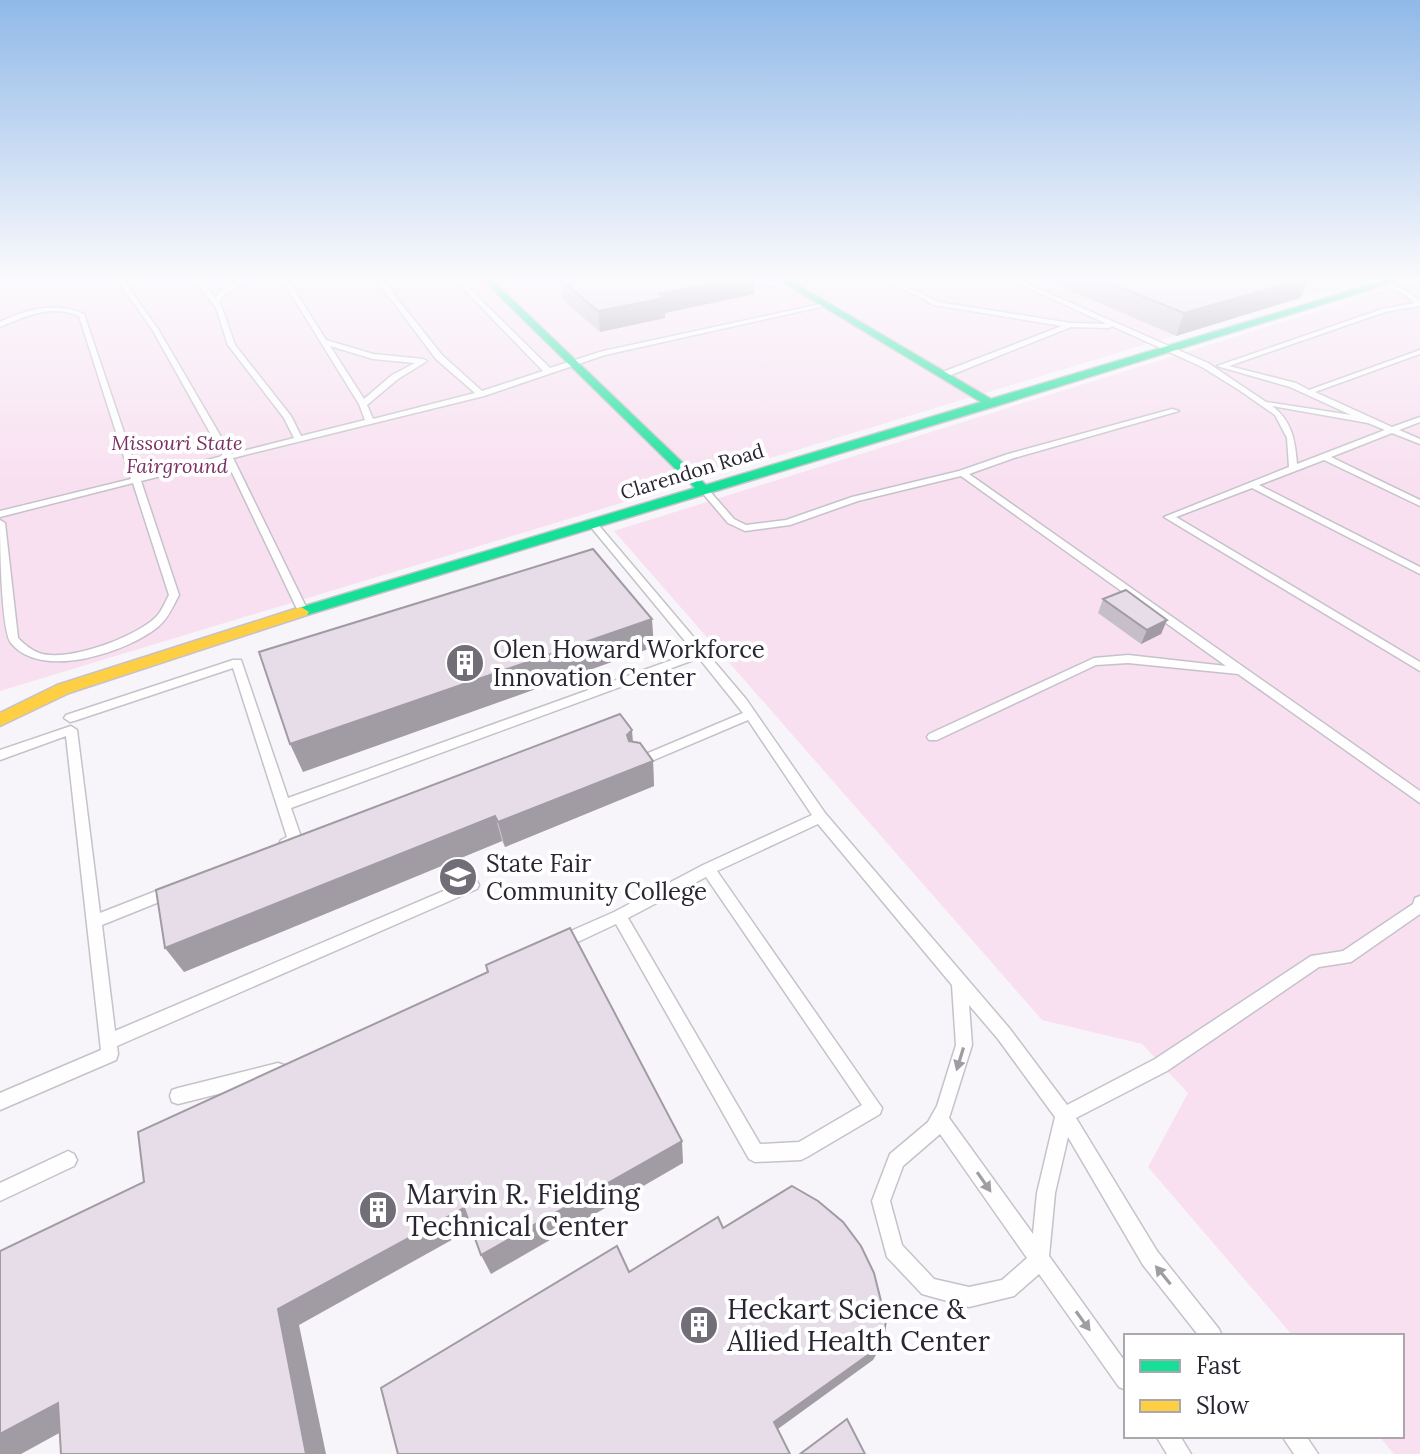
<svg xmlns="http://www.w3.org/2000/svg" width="1420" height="1454" font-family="Lora,serif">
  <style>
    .green { fill: #f8e0f0 }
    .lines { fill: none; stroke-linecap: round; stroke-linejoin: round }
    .lane-casing { stroke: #c5c2ca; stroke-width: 3 }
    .street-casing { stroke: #c5c2ca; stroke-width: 3 }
    .fast-casing { stroke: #c5c2ca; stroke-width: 3 }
    .slow-casing { stroke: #c5c2ca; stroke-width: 3 }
    .lane { fill: #fefefe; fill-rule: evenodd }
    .street { fill: #fefefe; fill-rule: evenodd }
    .fast { fill: #16e098; fill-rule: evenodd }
    .slow { fill: #ffcf43; fill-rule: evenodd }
    .wall { fill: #c6bec8 }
    .shaded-wall { fill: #a19ba3 }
    .building { fill: #e6dde9; stroke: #a19ba3; stroke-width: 2 }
    .oneway { fill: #9f9ca2 }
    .labels { text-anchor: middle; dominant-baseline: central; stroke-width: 8; stroke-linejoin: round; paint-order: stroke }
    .far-park-label { font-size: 20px; font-style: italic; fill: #793163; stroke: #fff }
    .far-street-label { font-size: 20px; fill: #2a2532; stroke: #fff }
    .poi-label { font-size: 24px; fill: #2a2532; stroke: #fff; text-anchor: start }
    .near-poi-label { font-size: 28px; fill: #2a2532; stroke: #fff; text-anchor: start }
  </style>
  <rect width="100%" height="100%" fill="#f7f5fa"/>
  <!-- green -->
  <g class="green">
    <polygon points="0,278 1365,278 0,691"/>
    <polygon points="1420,279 1420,1454 1394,1454 1379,1436 1402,1436 1402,1336 1293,1336 1148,1167 1188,1093 1142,1044 1042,1020 614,531"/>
  </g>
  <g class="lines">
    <defs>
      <g id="lane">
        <path d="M116 278H122L158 329 231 454 294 438 284 418 228 345 216 308 193 278H199L215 298C221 289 239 277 250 278L223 296 219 303 222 308 235 345 291 416 301 436 365 420 359 404 281 278H287L326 340 373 354 423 359 427 361 398 379 367 405 373 419 475 393 436 359 375 278H381L442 355 482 391 543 371 453 278H459L550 368 603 351 826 303 829 305 605 355 484 396 233 458 308 611 307 613 303 614 298 611 226 460 141 481 179 595C173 606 169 617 159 626 128 652 41 681 11 643 1 630 0 541 0 520L5 523 18 638C24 644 31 650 39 653 67 663 136 637 156 617 162 611 165 602 169 595L133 483 0 517V511L131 479 79 316C51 304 26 316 0 327V322C27 309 56 301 84 314L139 477 223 456 152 329ZM330 346 373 359 415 363 392 375 364 399Z"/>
        <path d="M751 278C759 278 760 281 767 283 775 284 783 280 790 282L767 287Z"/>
        <path d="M883 278H890L938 302 1071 323 1107 324 1007 278H1014L1208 363 1266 402 1351 415 1290 387 1217 366 1382 309 1415 303 1401 292 1379 284 1382 282 1405 290 1420 301V306L1385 312 1229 366 1296 383 1309 390 1420 350V354L1315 392 1392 427 1420 417V422L1399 430 1420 439V444L1392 433 1331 457 1420 500V506L1324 460 1259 485 1420 567V574L1252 488 1176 517 1420 662V671L1164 517 1289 467 1287 438 1275 415 1239 390 1202 367 1112 326 1109 328 1071 327 946 377H940V373L1062 326 934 305ZM1272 406 1368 423 1385 430 1297 464C1295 440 1292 421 1272 406Z"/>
        <polygon points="1172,409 1179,411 1014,458 969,474 1420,791 1420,803 1238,674 1128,663 1096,665 937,740 929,740 927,737 929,734 1094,658 1128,655 1226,666 961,476 858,501 790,525 745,531 728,523 700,490 704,487 707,488 734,519 746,525 786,520 852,497 959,471 1008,454"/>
        <path d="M593 521 596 522 746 699 825 813 1010 1029 1067 1105 1155 1059 1311 956 1343 951 1413 904 1415 898 1420 896V914L1351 962 1319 967 1167 1071 1076 1118 1157 1251 1219 1329 1222 1336H1199L1143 1265 1068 1137 1055 1193 1049 1256 1126 1363V1390L1119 1387 1039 1274 1014 1296 969 1307 922 1294 887 1257 872 1201 890 1154 928 1122 937 1106 956 1045 952 985 818 824 717 871 882 1108 880 1114 807 1157 801 1160 755 1162 749 1159 616 924 565 948 560 949 555 948 553 943 555 938 614 912 703 865 812 815 748 720 642 765H634L632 762 634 759 743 713 699 658 291 808 302 840 300 844 286 849 281 848 279 844 281 840 287 837 233 668 74 721 70 722 64 718 66 715 233 660H241L288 798 694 652 590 526 588 524ZM706 877 862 1105 799 1142 760 1144 628 918ZM969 1005 998 1039 1055 1117 1037 1193 1033 1234 949 1118 972 1045ZM940 1134 1027 1258 1002 1280 969 1287 934 1279 902 1245 890 1201 903 1166Z"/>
        <polygon points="71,726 77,730 100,913 169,886 174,888 176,892 174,896 102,925 115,1031 467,881 472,879 477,881 479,885 477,889 117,1046 118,1054 116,1060 0,1110 0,1093 101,1050 66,736 0,760 0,750"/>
        <polygon points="278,1063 284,1065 286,1071 284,1077 278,1079 178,1104 172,1102 170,1096 172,1090 178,1088"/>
        <polygon points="68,1151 74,1154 77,1160 74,1166 0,1201 0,1183"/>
        <polygon points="1156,1436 1180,1436 1191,1454 1167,1454"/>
        <polygon points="1282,1436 1306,1436 1318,1454 1294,1454"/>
      </g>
      <polygon id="street" points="1357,278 1375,278 1388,284 1382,288"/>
      <polygon id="fast" points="481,278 490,278 706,485 981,402 776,278 786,278 991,399 1393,278 1407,278 996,406 307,615 295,615 293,612 295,609 695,488"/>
      <polygon id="slow" points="301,607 309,612 307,615 69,693 0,726 0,713 57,685"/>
    </defs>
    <!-- lane casing -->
    <use href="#lane" class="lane-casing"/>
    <!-- street casing -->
    <use href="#street" class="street-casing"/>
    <!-- fast casing -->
    <use href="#fast" class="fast-casing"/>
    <!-- slow casing -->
    <use href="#slow" class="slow-casing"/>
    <!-- lane -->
    <use href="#lane" class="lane"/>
    <!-- street -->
    <use href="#street" class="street"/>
    <!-- fast -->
    <use href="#fast" class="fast"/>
    <!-- slow -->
    <use href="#slow" class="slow"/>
  </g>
  <!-- wall -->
  <g class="wall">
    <polygon points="1041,278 1309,278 1300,298 1176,336"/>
    <polygon points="561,280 754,294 665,313 665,318 600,332 563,300"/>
    <polygon points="1103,599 1167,620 1161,634 1141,644 1098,613"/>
    <polygon points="632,730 632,742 653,761 654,786 505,847 502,841 184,972"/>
  </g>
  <!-- shaded-wall -->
  <g class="shaded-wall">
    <polygon points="737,278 755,278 754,294 665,313 665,318 600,332 598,311 659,294"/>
    <polygon points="1306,278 1309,278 1300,298 1176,336 1184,313"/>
    <polygon points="652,619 654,647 303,772 290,744"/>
    <polygon points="1167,620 1161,634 1141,644 1147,630"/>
    <polygon points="632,730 634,756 627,735"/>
    <polygon points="653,761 654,786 505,847 498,822"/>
    <polygon points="495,816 502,841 184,972 165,948"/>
    <polygon points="682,1141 683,1163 491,1274 481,1255"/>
    <polygon points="464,1208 475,1227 299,1325 326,1454 306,1454 278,1309"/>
    <polygon points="882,1345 873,1360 771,1434 774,1422"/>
    <polygon points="58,1403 92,1415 21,1454 0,1454 0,1434"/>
  </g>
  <!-- building -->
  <g class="building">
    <polygon points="571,278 737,278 659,294 664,298 598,311 561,280"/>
    <polygon points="1097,278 1306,278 1184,313"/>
    <polygon points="593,549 652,619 290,744 259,652"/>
    <polygon points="1126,590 1167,620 1147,630 1103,599"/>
    <polygon points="620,714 632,730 627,735 629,741 640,743 653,761 498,822 495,816 165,948 156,890"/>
    <polygon points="570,928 682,1141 481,1255 464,1208 278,1309 306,1454 61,1454 58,1403 0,1434 0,1251 144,1182 138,1132 488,972 486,965"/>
    <polygon points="792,1186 818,1201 843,1222 861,1246 874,1273 886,1321 882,1345 774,1422 790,1454 398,1454 381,1388 617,1246 629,1272 718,1217 723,1228"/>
    <polygon points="847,1419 865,1454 800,1454"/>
  </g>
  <!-- one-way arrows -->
  <defs><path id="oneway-solid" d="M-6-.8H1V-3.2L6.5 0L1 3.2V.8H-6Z" transform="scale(2)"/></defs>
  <g class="oneway">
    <use href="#oneway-solid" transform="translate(960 1059) rotate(107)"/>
    <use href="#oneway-solid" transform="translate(984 1182) rotate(55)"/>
    <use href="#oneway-solid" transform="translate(1163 1275) rotate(-129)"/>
    <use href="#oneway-solid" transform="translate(1083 1321) rotate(54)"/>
  </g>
  <!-- sky -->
  <linearGradient id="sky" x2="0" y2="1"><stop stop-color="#90b9e8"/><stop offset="0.58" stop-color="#fbfafd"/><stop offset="1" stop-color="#fbfafd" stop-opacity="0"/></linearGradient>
  <rect width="1420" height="481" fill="url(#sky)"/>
  <!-- icons -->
  <defs>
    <symbol id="building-disc" viewBox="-11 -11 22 22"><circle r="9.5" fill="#726e78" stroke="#fff"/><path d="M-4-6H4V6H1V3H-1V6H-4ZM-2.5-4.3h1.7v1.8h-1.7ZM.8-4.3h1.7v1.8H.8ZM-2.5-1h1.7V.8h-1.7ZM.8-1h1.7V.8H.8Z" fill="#fff"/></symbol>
    <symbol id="university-disc" viewBox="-11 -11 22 22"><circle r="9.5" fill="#726e78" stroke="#fff"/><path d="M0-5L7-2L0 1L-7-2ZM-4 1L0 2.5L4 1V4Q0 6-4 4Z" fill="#fff"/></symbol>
  </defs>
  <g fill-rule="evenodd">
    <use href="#building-disc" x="443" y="641" width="44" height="44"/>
    <use href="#university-disc" x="436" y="855" width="44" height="44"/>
    <use href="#building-disc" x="356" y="1188" width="44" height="44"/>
    <use href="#building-disc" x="677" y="1303" width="44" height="44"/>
  </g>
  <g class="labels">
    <!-- far-park labels -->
    <g class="far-park-label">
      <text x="177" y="442">Missouri State<tspan x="177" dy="23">Fairground</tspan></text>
    </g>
    <!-- far-street labels -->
    <g class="far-street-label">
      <text transform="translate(692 471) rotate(-17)">Clarendon Road</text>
    </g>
    <!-- poi labels -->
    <g class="poi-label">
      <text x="493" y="649">Olen Howard Workforce<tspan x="493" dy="28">Innovation Center</tspan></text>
      <text x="486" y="863">State Fair<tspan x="486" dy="28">Community College</tspan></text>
    </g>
    <!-- near-poi labels -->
    <g class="near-poi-label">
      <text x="406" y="1194">Marvin R. Fielding<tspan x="406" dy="32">Technical Center</tspan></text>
      <text x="727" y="1309">Heckart Science &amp;<tspan x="727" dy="32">Allied Health Center</tspan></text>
    </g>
  </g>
  <!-- legend -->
  <rect x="1124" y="1334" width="280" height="104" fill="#ffffff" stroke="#aaa8ad" stroke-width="2"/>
  <rect x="1140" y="1360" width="40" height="12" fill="#16e098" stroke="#aaa8ad" stroke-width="2"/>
  <text x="1196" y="1374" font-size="24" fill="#2a2532">Fast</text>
  <rect x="1140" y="1400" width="40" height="12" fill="#ffcf43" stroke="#aaa8ad" stroke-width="2"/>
  <text x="1196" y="1414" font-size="24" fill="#2a2532">Slow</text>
</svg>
